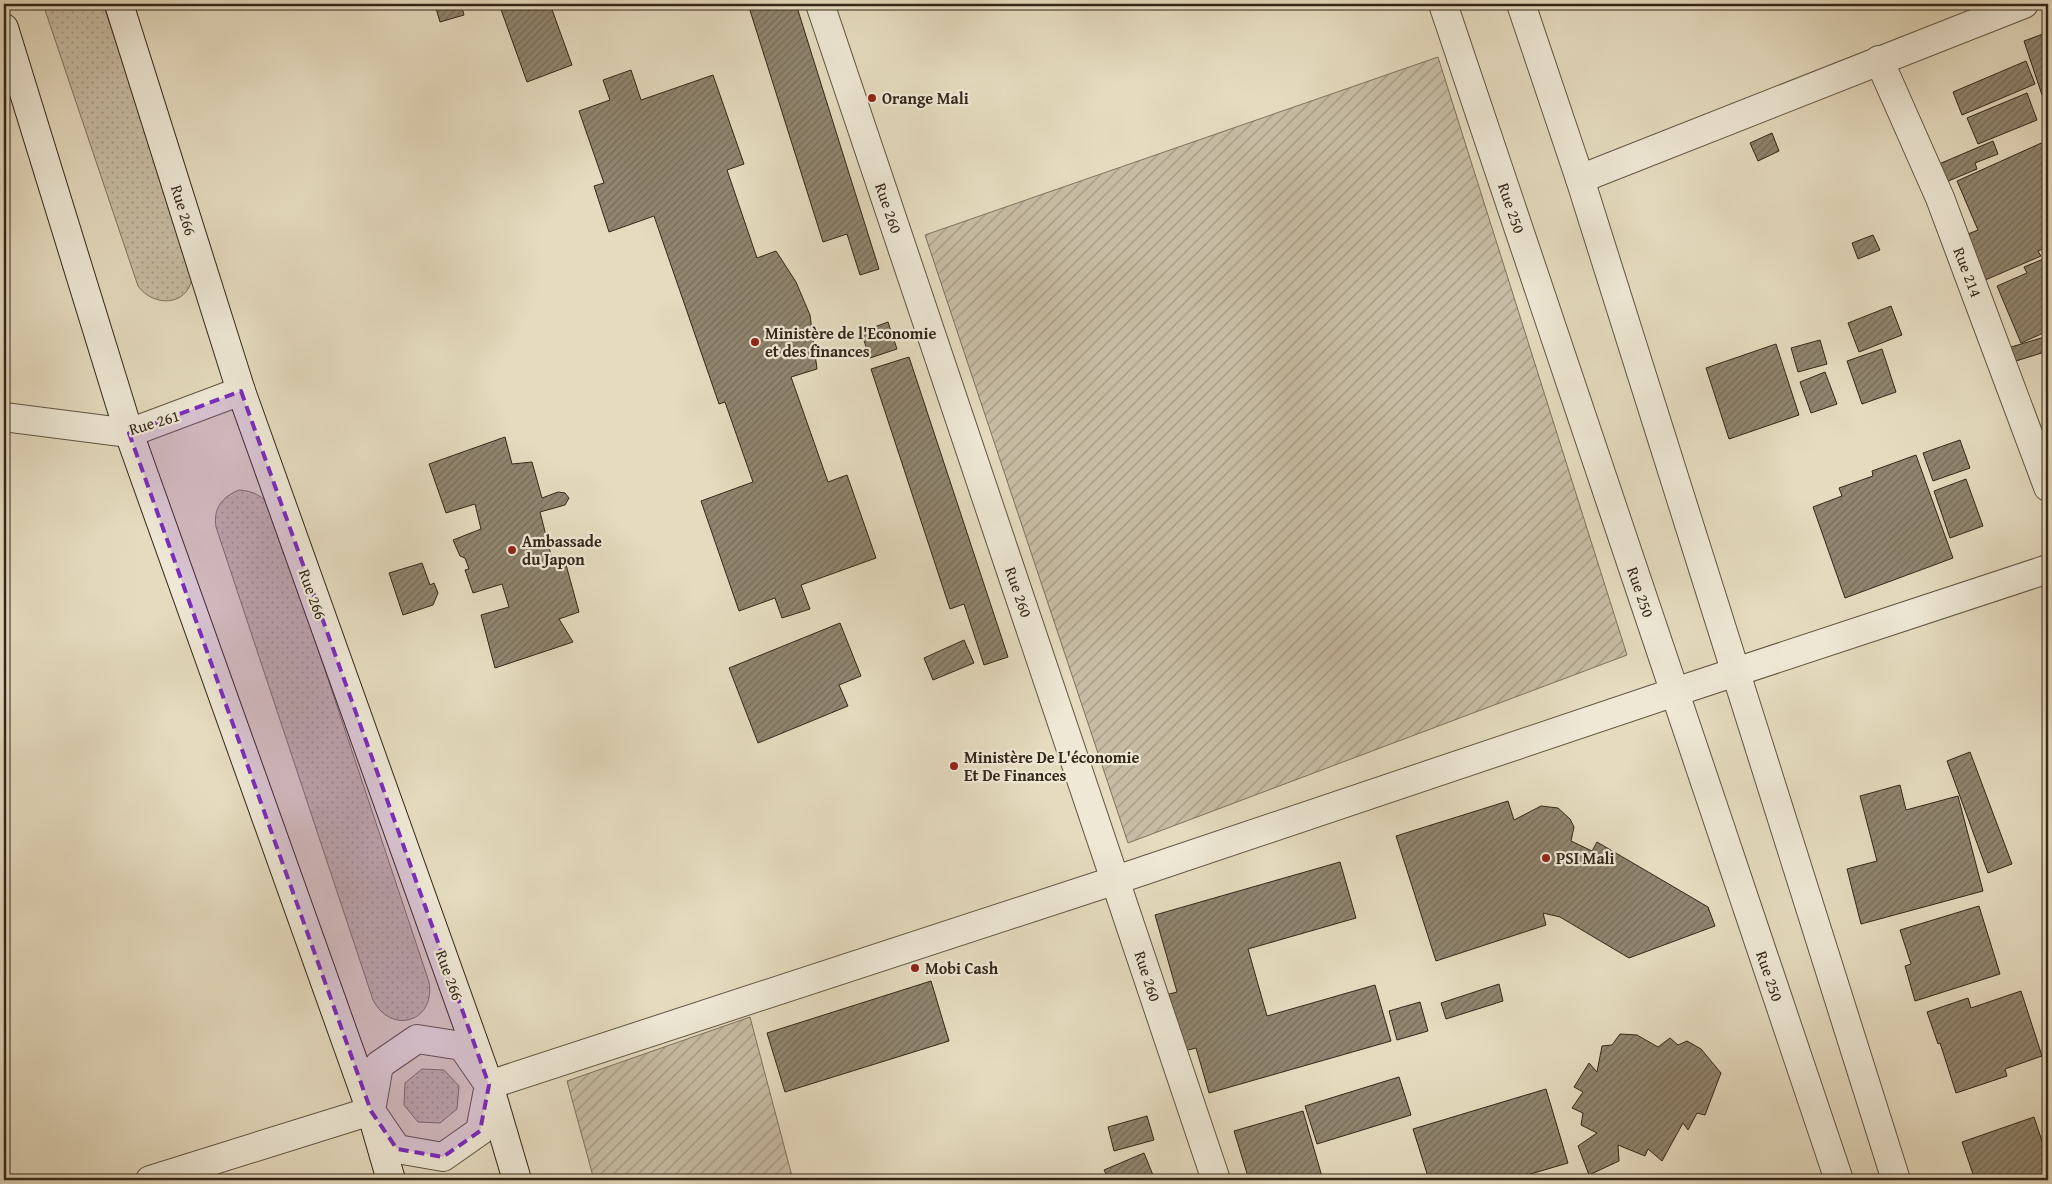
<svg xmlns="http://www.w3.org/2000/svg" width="2052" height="1184" font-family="'Gentium Book Plus',serif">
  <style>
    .grass { fill: url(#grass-dots); stroke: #7e725e }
    .garden { fill: url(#garden-furrows); stroke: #7e725e }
    .building { fill: url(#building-hatch); stroke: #342719 }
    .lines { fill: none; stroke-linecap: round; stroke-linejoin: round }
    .minor-casing { stroke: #605442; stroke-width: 30 }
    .secondary-casing { stroke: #342719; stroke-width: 30 }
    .minor { stroke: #eee8d5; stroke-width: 28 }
    .secondary { stroke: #eee8d5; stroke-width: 28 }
    .marked { fill: #7b2cbf; fill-opacity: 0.2; stroke: #7b2cbf; stroke-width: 4; stroke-dasharray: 10 6; stroke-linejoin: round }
    .poi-dot { fill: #8f2418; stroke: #eee8d5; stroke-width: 2 }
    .labels { text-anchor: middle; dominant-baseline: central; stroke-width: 4.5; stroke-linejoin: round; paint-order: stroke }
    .poi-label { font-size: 16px; font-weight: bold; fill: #342719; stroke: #eee8d5; text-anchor: start }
    .street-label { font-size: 16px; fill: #342719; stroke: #eee8d5 }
  </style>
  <defs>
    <pattern id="grass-dots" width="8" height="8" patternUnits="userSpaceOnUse" patternTransform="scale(1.25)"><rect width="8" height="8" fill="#c7bca3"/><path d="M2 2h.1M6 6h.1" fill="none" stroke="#a29984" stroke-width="1.8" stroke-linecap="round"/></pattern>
    <pattern id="garden-furrows" width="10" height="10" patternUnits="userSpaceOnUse" patternTransform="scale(1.25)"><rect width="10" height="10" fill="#c7bca3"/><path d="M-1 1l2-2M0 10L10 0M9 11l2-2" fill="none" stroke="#a29984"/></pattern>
    <pattern id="building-hatch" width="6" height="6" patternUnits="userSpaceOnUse" patternTransform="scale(1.25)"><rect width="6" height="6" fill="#90856f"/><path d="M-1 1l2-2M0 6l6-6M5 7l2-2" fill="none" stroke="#766d5a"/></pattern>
  </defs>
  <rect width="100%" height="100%" fill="#e5dbbf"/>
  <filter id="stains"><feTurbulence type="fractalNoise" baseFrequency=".004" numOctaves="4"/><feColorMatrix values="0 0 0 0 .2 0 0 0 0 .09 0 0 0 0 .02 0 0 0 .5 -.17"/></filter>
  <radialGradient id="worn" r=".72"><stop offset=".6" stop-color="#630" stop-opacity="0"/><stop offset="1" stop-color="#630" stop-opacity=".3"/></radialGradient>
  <!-- grass -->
  <g class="grass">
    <path d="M43 4H103L189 259C190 265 193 272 192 278 187 307 153 307 138 286Z"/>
    <path d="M239 490C254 491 263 496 271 508L429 982C436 1021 392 1036 373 1000L216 527C213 508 222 497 239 490Z"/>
    <polygon points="422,1069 444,1070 459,1086 457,1109 440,1123 418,1122 404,1105 405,1083"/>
  </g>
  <!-- garden -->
  <g class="garden">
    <polygon points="1438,57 1627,655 1128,843 925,235"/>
    <polygon points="750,1017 793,1180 594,1180 567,1081"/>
  </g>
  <!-- building -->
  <g class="building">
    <polygon points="440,4 461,4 464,15 440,22 435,5"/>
    <polygon points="499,4 550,4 572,65 527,82"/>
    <polygon points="748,4 796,4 879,269 860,275 847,234 823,242"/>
    <polygon points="2043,34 2048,48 2048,92 2042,95 2024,41"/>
    <polygon points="2026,61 2035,84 1962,115 1953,92"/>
    <polygon points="631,70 641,100 713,75 744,164 727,170 757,258 776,251 796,282 810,315 817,369 791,377 828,482 847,475 876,558 801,585 810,609 782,618 775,598 739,611 701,501 753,482 725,402 719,404 654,216 609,232 594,186 604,183 579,111 610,100 603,80"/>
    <polygon points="2027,93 2037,120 1978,144 1967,118"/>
    <polygon points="1772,133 1779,151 1758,161 1750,143"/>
    <polygon points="2048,140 2048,247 2038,251 2041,256 1983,281 1963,236 1978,230 1957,181"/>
    <polygon points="1993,141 1998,154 1975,163 1977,169 1946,182 1939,164"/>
    <polygon points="1873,235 1880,250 1858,259 1852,243"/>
    <polygon points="2048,257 2048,331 2021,343 1997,286 2027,273 2024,267"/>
    <polygon points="1891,306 1902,335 1859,352 1848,323"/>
    <polygon points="888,322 897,349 870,358 861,332"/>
    <polygon points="2048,336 2048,351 2016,361 2011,347"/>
    <polygon points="1820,340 1827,364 1798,372 1791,348"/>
    <polygon points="1776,344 1799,415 1729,439 1706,368"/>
    <polygon points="1882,349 1896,392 1862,404 1847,361"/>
    <polygon points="909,357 1008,657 984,665 964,604 950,609 871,369"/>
    <polygon points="1825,372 1837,404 1811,413 1800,382"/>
    <polygon points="505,437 512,464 532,462 542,498 558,492 565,493 569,498 565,505 540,512 553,563 565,561 579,612 559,619 573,642 495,668 481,615 509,607 502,584 473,593 465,570 469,569 465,558 460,556 453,540 481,529 475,504 446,513 429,464"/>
    <polygon points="1960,440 1970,468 1933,481 1923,453"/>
    <polygon points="1916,455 1953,558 1845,598 1813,507 1842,496 1839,488 1873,476 1872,471"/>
    <polygon points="1966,479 1983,526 1950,538 1934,491"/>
    <polygon points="422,563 430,585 434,583 438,593 433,605 403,615 389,573"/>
    <polygon points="840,623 861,676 839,685 848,706 758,743 729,668"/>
    <polygon points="964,640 974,663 933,680 924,658"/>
    <polygon points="1970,752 2012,864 1988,873 1947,761"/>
    <polygon points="1900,785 1906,810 1958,796 1983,891 1861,924 1847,869 1877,861 1860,796"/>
    <polygon points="1508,801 1514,820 1541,806 1558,808 1570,819 1574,827 1571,841 1592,851 1597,842 1708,907 1715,926 1629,958 1560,917 1543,913 1546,925 1436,961 1396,836"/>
    <polygon points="1340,862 1356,918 1248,949 1267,1016 1375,985 1391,1041 1209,1093 1196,1048 1177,1053 1161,996 1177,992 1155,915"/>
    <polygon points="1979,906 2000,974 1915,1001 1905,966 1911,964 1900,930"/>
    <polygon points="931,981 949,1041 785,1092 767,1033"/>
    <polygon points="1499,984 1503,1001 1446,1019 1441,1003"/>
    <polygon points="2021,991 2042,1056 2005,1069 2007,1076 1956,1093 1940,1043 1938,1044 1927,1012 1968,998 1971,1008"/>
    <polygon points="1420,1002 1428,1031 1397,1040 1389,1011"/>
    <polygon points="1620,1034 1637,1035 1658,1047 1670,1038 1678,1045 1687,1041 1701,1049 1721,1073 1705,1115 1697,1113 1688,1130 1683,1123 1662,1161 1648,1149 1645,1156 1618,1145 1619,1161 1589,1175 1578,1146 1597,1133 1581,1125 1583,1113 1572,1108 1583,1092 1574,1087 1589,1063 1597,1072 1602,1046 1612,1045"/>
    <polygon points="1399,1077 1411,1115 1317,1144 1305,1106"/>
    <polygon points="1546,1089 1568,1163 1510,1180 1429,1180 1413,1129"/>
    <polygon points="1303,1111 1323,1180 1249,1180 1234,1131"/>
    <polygon points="1147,1116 1154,1140 1114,1151 1108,1127"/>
    <polygon points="2034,1117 2048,1159 2048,1178 2041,1180 1975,1180 1962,1142"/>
    <polygon points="1144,1153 1155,1180 1109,1180 1104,1170"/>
    <polygon points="965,1175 965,1180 835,1180"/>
  </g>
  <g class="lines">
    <defs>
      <g id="minor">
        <polyline points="820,4 1216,1180"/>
        <polyline points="1443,4 1839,1180"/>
        <polyline points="1521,4 1580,179 1896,1180"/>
        <polyline points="1879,60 1940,198 2048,487"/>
        <polyline points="1580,179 2024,4"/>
        <polyline points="4,417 129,433 241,391"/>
        <polygon points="417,1039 462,1046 489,1085 480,1131 443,1157 397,1149 371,1111 379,1065"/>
        <polyline points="489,1085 1116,880 1675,692 2048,569"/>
        <polyline points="150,1180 371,1111"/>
      </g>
      <g id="secondary">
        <polyline points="119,4 241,391 489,1085 517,1180"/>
        <polyline points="4,28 129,433 371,1111 391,1180"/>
      </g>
    </defs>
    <!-- minor casing -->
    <use href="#minor" class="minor-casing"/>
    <!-- secondary casing -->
    <use href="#secondary" class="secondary-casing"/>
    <!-- minor -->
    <use href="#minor" class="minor"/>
    <!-- secondary -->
    <use href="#secondary" class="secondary"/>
  </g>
  <!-- marked area -->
  <path class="marked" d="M241 391 489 1085 480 1131 443 1157 397 1149 371 1111 129 433Z"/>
  <!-- markers -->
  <g class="poi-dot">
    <circle cx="872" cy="98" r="5"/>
    <circle cx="755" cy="342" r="5"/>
    <circle cx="512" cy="550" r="5"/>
    <circle cx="954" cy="766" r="5"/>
    <circle cx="1546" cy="858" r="5"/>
    <circle cx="915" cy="968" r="5"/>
  </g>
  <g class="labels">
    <!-- poi labels -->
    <g class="poi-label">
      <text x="882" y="98">Orange Mali</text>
      <text x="765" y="333">Ministère de l'Economie<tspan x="765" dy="18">et des finances</tspan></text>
      <text x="522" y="541">Ambassade<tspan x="522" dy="18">du Japon</tspan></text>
      <text x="964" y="757">Ministère De L'économie<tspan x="964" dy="18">Et De Finances</tspan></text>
      <text x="1556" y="858">PSI Mali</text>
      <text x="925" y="968">Mobi Cash</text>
    </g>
    <!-- street labels -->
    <g class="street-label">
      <text transform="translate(889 208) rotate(71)">Rue 260</text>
      <text transform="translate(1512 208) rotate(71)">Rue 250</text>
      <text transform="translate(184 210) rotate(73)">Rue 266</text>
      <text transform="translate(1968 272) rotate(69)">Rue 214</text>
      <text transform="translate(154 422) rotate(-17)">Rue 261</text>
      <text transform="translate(1019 592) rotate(71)">Rue 260</text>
      <text transform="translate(1641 592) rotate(71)">Rue 250</text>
      <text transform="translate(313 594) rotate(70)">Rue 266</text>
      <text transform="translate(450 975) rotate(70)">Rue 266</text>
      <text transform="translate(1148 976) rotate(72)">Rue 260</text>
      <text transform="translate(1770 976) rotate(71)">Rue 250</text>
    </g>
  </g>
  <!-- margin -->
  <rect width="2052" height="1184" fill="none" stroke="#e5dbbf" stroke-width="20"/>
  <rect x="5" y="5" width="2042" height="1174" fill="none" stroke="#342719" stroke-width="2.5"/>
  <rect x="10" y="10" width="2032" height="1164" fill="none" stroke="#342719"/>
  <rect width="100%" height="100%" filter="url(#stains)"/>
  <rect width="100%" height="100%" fill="url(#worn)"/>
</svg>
